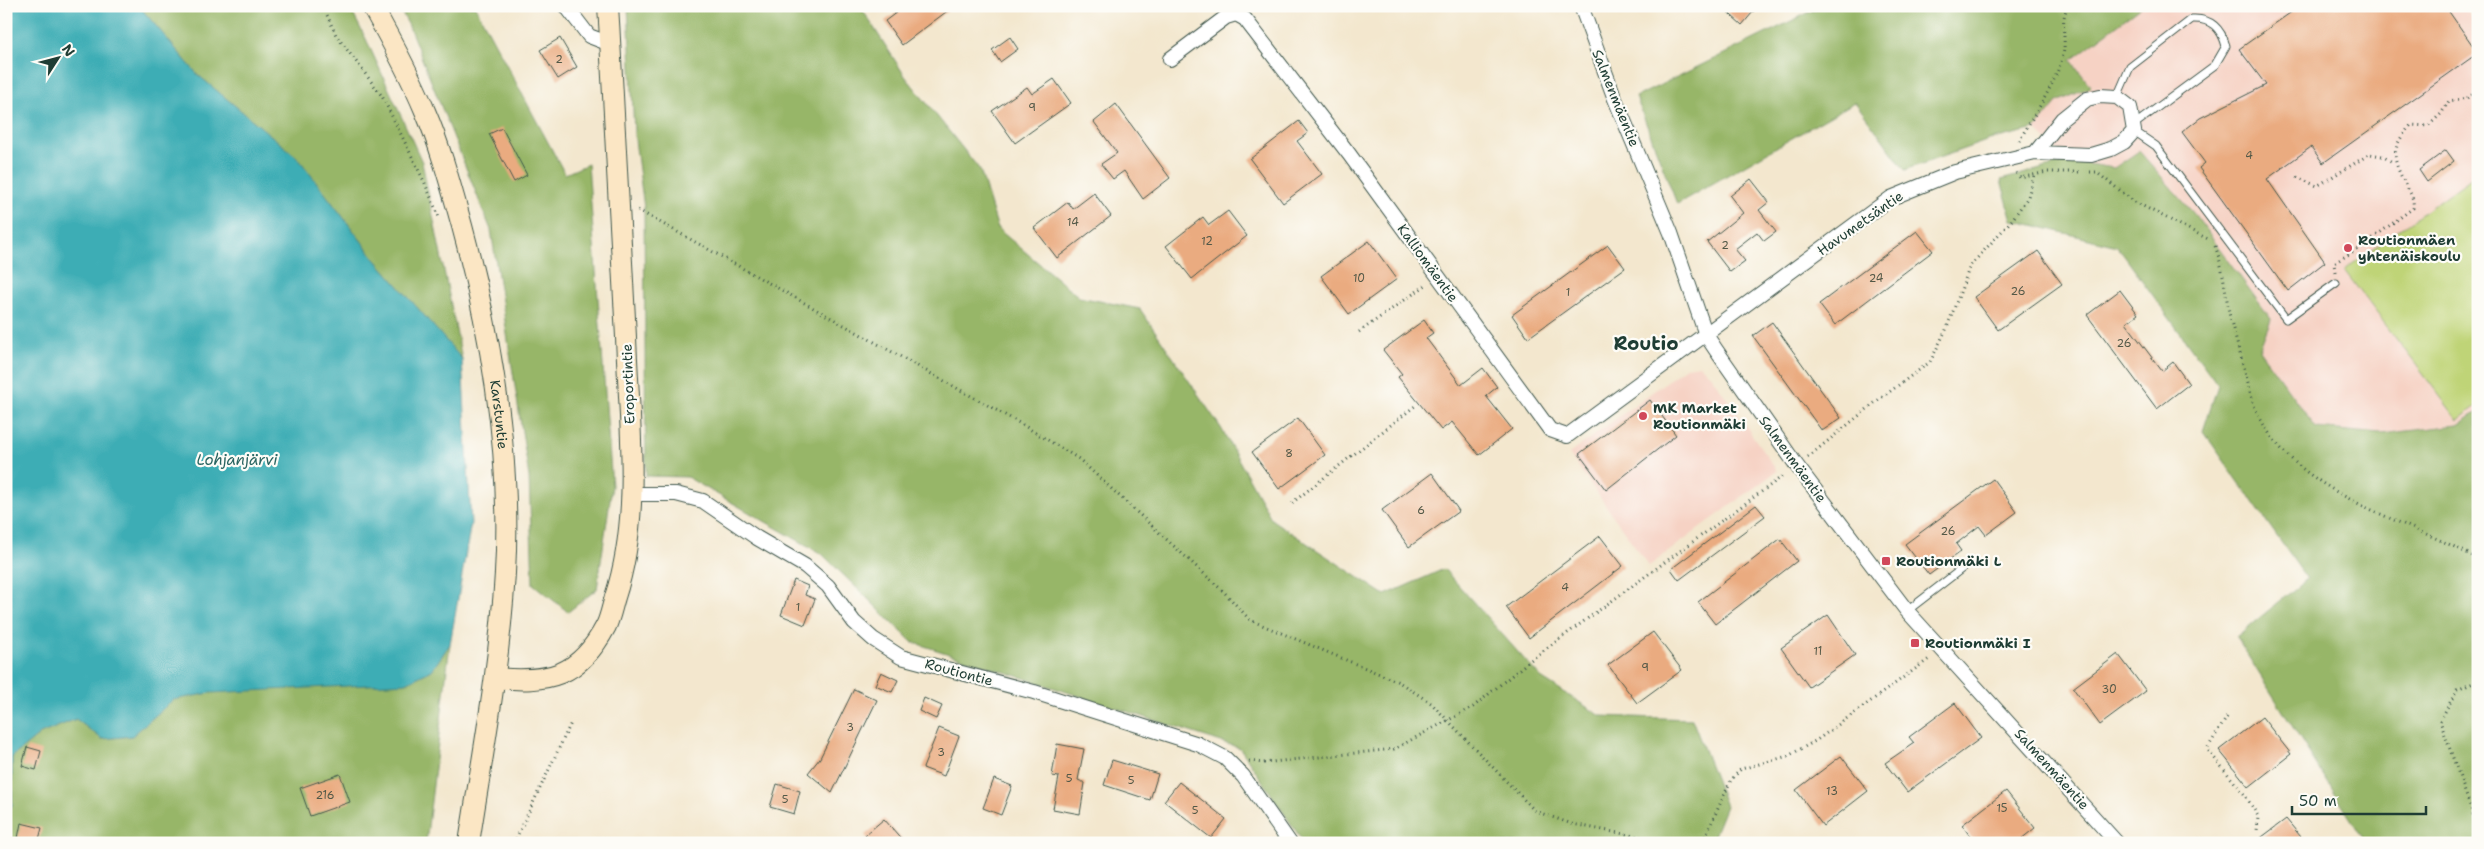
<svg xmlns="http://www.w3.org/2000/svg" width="2484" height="849" font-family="'Shantell Sans',sans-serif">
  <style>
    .built { fill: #f6d2c4 }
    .green { fill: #bfd477; stroke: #6f8856 }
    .forest { fill: #97b668; stroke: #5b7a4e }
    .water { fill: #3cadb5; stroke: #2e7574 }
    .building { fill: #eaab80 }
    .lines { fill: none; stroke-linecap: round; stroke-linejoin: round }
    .lane-casing { stroke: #3f564b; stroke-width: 9 }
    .street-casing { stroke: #3f564b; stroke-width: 16 }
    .secondary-casing { stroke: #3f564b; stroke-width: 22 }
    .path { stroke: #3f564b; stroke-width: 3; stroke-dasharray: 1 4; stroke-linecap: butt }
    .lane { stroke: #fff; stroke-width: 7 }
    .street { stroke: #fff; stroke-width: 14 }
    .secondary { stroke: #fbe6c4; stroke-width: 20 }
    .poi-dot { fill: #d1495b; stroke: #fdfcf7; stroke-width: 2 }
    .labels { text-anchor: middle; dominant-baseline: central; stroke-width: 4.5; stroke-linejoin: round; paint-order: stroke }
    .number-label { font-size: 11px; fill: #525847 }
    .street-label { font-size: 14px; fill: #1f3d34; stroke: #fdfcf7 }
    .poi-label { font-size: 14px; font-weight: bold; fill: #1f3d34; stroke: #fdfcf7; text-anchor: start }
    .water-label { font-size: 15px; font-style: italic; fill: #296461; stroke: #fdfcf7 }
    .district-label { font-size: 19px; font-weight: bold; fill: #1f3d34; stroke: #fdfcf7 }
  </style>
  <rect width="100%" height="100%" fill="#fdfcf7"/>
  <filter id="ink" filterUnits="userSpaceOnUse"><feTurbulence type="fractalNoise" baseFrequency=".02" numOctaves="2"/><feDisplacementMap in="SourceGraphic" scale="10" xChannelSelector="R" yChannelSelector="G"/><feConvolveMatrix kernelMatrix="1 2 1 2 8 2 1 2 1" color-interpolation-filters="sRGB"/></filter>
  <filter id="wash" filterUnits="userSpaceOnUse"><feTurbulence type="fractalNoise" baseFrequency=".0096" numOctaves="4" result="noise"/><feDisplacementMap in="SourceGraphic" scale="20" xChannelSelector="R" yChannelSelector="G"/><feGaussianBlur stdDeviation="1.12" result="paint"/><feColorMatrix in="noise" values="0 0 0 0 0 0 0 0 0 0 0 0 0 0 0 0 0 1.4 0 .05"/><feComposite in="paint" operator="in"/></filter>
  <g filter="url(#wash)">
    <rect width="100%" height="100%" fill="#f3e7ce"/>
    <!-- built -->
    <g class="built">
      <polygon points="2142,6 2464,6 2478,26 2478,412 2458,425 2381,434 2316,428 2259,350 2138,152 2114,168 2069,161 2035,129 2057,102 2090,87 2070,60"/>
      <polygon points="1700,365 1712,377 1777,471 1649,566 1569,454 1686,367"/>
    </g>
    <!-- green -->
    <polygon class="green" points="2478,173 2478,405 2458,420 2344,270"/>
    <!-- forest -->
    <g class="forest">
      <polygon points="139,6 349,6 366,39 422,162 462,359 375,259 298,158 198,75"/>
      <polygon points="398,6 475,6 565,174 588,164 612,486 597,589 568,612 533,584 529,477 491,230 408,24"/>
      <polygon points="628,6 860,6 905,76 980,170 998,229 1079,297 1140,309 1221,428 1272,520 1385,595 1444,569 1541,678 1601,716 1692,719 1726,806 1711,843 1304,843 1240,748 912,642 822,554 687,477 646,476 644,208 634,132"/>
      <polygon points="1822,6 2142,6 2071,60 2091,87 2057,102 2035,129 1989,140 1905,170 1855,102 1677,204 1636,97"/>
      <polygon points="2139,151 2195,215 2271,319 2259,350 2316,428 2381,434 2458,425 2478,412 2478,843 2366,843 2236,637 2307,579 2203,431 2218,385 2117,246 2012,220 2001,180 2069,161 2114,168"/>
      <polygon points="450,644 426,843 6,843 6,815 12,805 12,757 40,734 76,719 102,739 132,736 173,700 210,692 406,683 432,670"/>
    </g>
    <!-- water -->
    <polygon class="water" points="6,6 139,6 198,75 298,158 375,259 462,359 471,523 455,616 450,644 432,670 406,683 210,693 173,700 132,736 102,739 76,719 40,734 12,757 12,805 6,815"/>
    <g id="blocks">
      <!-- building -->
      <g class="building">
        <polygon points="905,6 954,6 902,45 885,21"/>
        <polygon points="1721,6 1758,6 1742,25"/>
        <polygon points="2300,6 2445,6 2478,53 2323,163 2311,147 2267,179 2325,262 2288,291 2199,168 2205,163 2182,132 2200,118 2266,85 2239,49"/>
        <polygon points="1010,37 1018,49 1000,62 992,50"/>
        <polygon points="560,38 577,67 558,79 540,50"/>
        <polygon points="1054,79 1071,103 1015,143 992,111 1027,87 1032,94"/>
        <polygon points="1116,104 1170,178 1143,199 1124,171 1113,179 1101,164 1117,153 1094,122"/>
        <polygon points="1299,121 1308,133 1297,141 1322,174 1283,203 1250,159"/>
        <polygon points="502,128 527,175 514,182 489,134"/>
        <polygon points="2446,150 2454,161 2427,182 2419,170"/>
        <polygon points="1751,179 1769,202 1759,210 1776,232 1764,241 1757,232 1735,249 1745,261 1730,272 1707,242 1743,213 1730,196"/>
        <polygon points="1094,193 1111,216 1057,258 1034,228 1068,202 1073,209"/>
        <polygon points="1228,211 1247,236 1192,279 1166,246 1203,217 1209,225"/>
        <polygon points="1917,231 1933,251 1835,325 1819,304"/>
        <polygon points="1369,241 1397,279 1349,314 1321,276"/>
        <polygon points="1608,245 1625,268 1528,338 1512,315"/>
        <polygon points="2038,251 2062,284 1998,330 1974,297"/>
        <polygon points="2120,290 2138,314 2126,323 2162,371 2173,362 2189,384 2157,409 2087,315"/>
        <polygon points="1424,320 1433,333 1426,338 1461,385 1483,368 1497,387 1486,396 1512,429 1479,455 1452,422 1441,430 1398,377 1402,374 1383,350"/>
        <polygon points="1772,322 1841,418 1822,431 1753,336"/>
        <polygon points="1650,400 1676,435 1606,490 1579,454"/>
        <polygon points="1298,418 1325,455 1279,489 1252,452"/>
        <polygon points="1432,473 1459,511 1409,547 1382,510"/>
        <polygon points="1993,479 2017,512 1986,535 1979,526 1956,544 1961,551 1929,575 1905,544"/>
        <polygon points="1756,505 1765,516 1679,580 1671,569"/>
        <polygon points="1600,536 1623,566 1529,638 1506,607"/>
        <polygon points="1780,539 1797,561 1715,624 1698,602"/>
        <polygon points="794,580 808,586 805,595 815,599 805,625 781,615"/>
        <polygon points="1828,615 1855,655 1809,687 1781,648"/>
        <polygon points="1653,632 1682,670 1637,703 1608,665"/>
        <polygon points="2118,654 2146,691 2100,725 2073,688"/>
        <polygon points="881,672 898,680 892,692 875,685"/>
        <polygon points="854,689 877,700 832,793 808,773 820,758"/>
        <polygon points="924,698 942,706 936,719 919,711"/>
        <polygon points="1955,703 1981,738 1907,792 1885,763 1914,743 1909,737"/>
        <polygon points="2262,717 2291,754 2249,787 2219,750"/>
        <polygon points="939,728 959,736 944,776 923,768"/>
        <polygon points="1057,744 1084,749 1078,780 1085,783 1080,814 1053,809 1059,777 1052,776"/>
        <polygon points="27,747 41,751 36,770 22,766"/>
        <polygon points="1841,756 1868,791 1823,826 1796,790"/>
        <polygon points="1112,760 1158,774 1150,800 1104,785"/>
        <polygon points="340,774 350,802 310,816 300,788"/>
        <polygon points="994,779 1012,786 1001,815 983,808"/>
        <polygon points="1179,782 1226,819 1211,838 1164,801"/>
        <polygon points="777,784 800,791 794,814 770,807"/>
        <polygon points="2006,791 2035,828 2016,843 1975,843 1962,825"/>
        <polygon points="884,819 905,843 871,843 865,835"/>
        <polygon points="2286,819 2306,843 2254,843"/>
        <polygon points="21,823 42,828 38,843 18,838"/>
      </g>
    </g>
  </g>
  <g filter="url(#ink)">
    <use href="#blocks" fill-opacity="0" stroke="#3f564b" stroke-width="1"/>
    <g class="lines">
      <defs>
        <g id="lane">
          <path d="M2117 97 2130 67 2192 19C2211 18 2221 28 2226 46L2215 65 2135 124"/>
          <polyline points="2134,131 2156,146 2286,319 2336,283"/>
          <polyline points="1907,611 1964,567"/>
        </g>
        <g id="street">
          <polyline points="566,6 589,36 610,44"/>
          <polyline points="1581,6 1615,99 1671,233 1706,335 1716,350 1797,466 1907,611 2117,843"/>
          <polyline points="1170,59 1226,17 1236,14 1245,19 1349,154 1550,430 1567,436 1891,198 1955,172 2035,153 2091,155 2111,149 2124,142 2134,131 2130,107 2117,97 2100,96 2087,99 2062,119 2035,153"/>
          <polyline points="631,494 676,494 703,501 757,538 805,566 828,586 854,622 873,639 901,657 1034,692 1198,744 1225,758 1243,776 1290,843"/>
        </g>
        <g id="secondary">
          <path id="s1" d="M372 6C391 40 410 75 425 111 441 148 451 187 462 226 492 338 512 456 505 573 500 663 483 753 469 843"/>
          <path d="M495 678C549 683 579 677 606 626 610 618 612 607 615 597 642 515 629 422 626 337 621 226 615 116 608 6"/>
        </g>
      </defs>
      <!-- lane casing -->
      <use href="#lane" class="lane-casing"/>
      <!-- street casing -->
      <use href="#street" class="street-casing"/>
      <!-- secondary casing -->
      <use href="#secondary" class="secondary-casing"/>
      <!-- path -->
      <g class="path">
        <polyline points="323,6 336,35 382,96 424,181 439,217"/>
        <path d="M2019 141C2034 114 2055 86 2063 55 2067 38 2059 22 2068 6"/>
        <polyline points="2090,172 2096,172 2135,202 2210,240"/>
        <polyline points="2016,173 2020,178 2047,172 2079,172"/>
        <polyline points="2297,177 2317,186 2370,154 2382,156 2394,163"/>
        <polyline points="638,210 1023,425 1079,459 1225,593 1250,620 1399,682 1431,703 1535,811 1572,824 1671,843"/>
        <path d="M2215 246C2224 269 2225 293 2230 317 2235 338 2242 359 2247 379 2250 390 2252 403 2257 412 2296 496 2405 518 2478 559"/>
        <path d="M2335 272 2334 263 2361 247 2413 208C2414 200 2412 196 2408 189 2393 161 2388 151 2411 125L2428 126 2441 114 2449 101 2467 98 2478 91"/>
        <polyline points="1359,332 1426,285"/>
        <polyline points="1808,457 1877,401 1930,362 1946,330 1970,266 2012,220 2028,197 2034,175"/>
        <polyline points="1292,503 1415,406"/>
        <polyline points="2227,717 2207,749 2245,795 2258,816 2257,832"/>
        <polyline points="1249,761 1263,763 1394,749 1473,707 1528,662 1783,476"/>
        <polyline points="514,843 571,723"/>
        <polyline points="1671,843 1705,837 1731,780 1741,769 1788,756 1817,740 1929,659"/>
        <polyline points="2470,843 2474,838 2476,823 2440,721 2457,690 2478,681"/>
      </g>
      <!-- lane -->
      <use href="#lane" class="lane"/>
      <!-- street -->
      <use href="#street" class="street"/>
      <!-- secondary -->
      <use href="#secondary" class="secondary"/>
    </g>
  </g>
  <!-- markers -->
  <g class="poi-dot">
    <circle cx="2348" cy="248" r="5"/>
    <circle cx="1643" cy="416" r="5"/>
    <rect x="1881" y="556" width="10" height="10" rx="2.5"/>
    <rect x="1910" y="638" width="10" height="10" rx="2.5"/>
  </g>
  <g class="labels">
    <!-- number labels -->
    <g class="number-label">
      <text x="559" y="59">2</text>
      <text x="1032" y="107">9</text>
      <text x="2249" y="155">4</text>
      <text x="1073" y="222">14</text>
      <text x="1207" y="241">12</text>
      <text x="1725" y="245">2</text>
      <text x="1359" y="278">10</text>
      <text x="1876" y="278">24</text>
      <text x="2018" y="291">26</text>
      <text x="1568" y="292">1</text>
      <text x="2124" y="343">26</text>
      <text x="1289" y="453">8</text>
      <text x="1421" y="510">6</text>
      <text x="1948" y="531">26</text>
      <text x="1565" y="587">4</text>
      <text x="798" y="607">1</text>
      <text x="1818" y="651">11</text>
      <text x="1645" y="667">9</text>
      <text x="2109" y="689">30</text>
      <text x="850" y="727">3</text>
      <text x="941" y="752">3</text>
      <text x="1069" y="778">5</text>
      <text x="1131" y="780">5</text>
      <text x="1832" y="791">13</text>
      <text x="325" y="795">216</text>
      <text x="785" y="799">5</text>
      <text x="2002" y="808">15</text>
      <text x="1195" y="810">5</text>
    </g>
    <!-- street labels -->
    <g class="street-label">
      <text transform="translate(1616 98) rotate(68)">Salmenmäentie</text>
      <text transform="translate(1860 223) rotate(-35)">Havumetsäntie</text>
      <text transform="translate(1428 263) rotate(54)">Kalliomäentie</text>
      <text transform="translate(628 384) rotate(-92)">Eroportintie</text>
      <text stroke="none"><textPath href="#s1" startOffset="431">Karstuntie</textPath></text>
      <text transform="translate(1793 459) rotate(54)">Salmenmäentie</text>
      <text transform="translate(959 672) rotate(15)">Routiontie</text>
      <text transform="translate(2052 769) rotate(48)">Salmenmäentie</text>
    </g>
    <!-- poi labels -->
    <g class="poi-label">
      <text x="2358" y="240">Routionmäen<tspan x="2358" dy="16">yhtenäiskoulu</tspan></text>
      <text x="1653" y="408">MK Market<tspan x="1653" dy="16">Routionmäki</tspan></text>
      <text x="1896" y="561">Routionmäki L</text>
      <text x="1925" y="643">Routionmäki I</text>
    </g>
    <!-- water labels -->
    <g class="water-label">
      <text x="237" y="460">Lohjanjärvi</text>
    </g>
    <!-- district labels -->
    <g class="district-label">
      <text x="1646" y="343">Routio</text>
    </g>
  </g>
  <!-- margin -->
  <rect width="2484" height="849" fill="none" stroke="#fdfcf7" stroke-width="25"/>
  <!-- north arrow -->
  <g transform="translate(58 58) rotate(54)" stroke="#fdfcf7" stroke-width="4" paint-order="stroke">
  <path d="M0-4L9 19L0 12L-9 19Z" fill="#1f3d34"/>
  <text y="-8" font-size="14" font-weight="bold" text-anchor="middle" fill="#1f3d34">N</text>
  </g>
  <!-- scale -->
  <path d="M2292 806v8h134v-8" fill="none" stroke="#1f3d34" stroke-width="2.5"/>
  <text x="2299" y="806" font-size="15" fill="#1f3d34" stroke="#fdfcf7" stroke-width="4" paint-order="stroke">50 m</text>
</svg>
